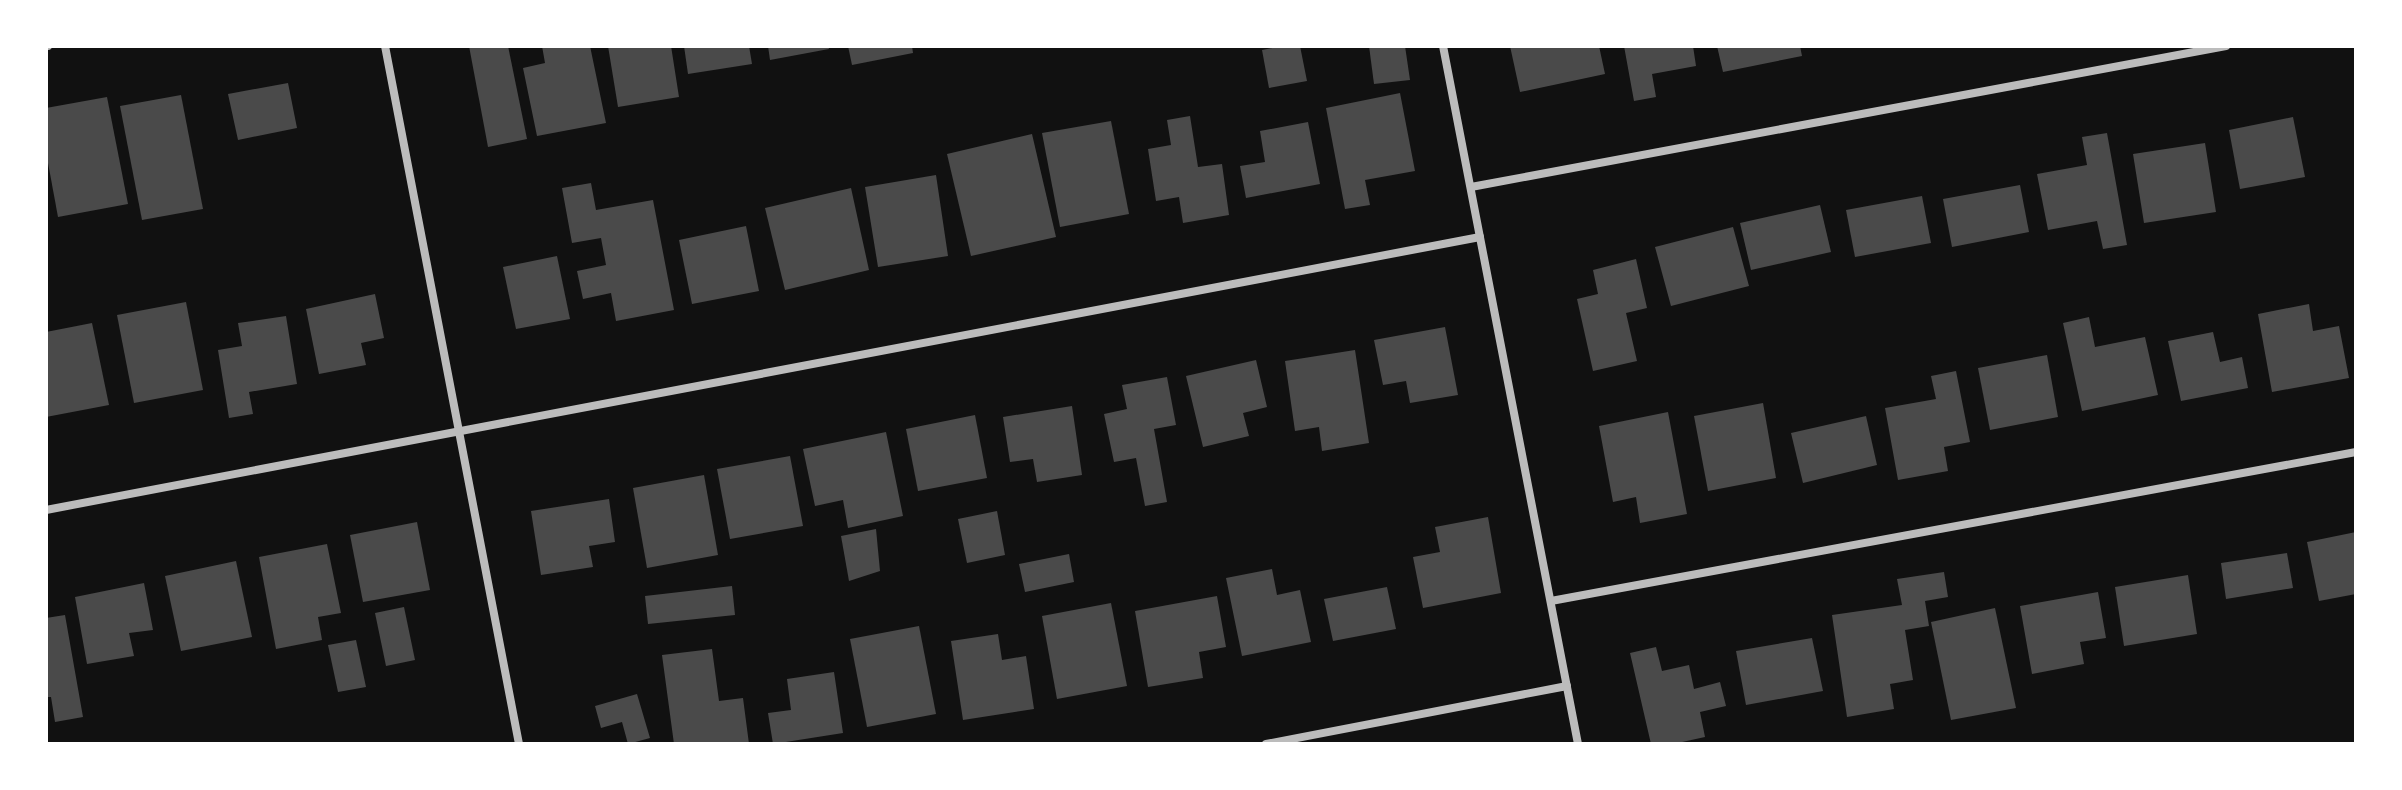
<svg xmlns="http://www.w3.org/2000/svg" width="2402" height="790" font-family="Signika,sans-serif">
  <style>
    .building { fill: #4a4a4a }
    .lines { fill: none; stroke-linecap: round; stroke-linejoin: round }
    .minor { stroke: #bcbcbc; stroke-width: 8 }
  </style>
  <rect width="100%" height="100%" fill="#111"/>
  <!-- building -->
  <g class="building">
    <polygon points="469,46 508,46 527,139 488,147"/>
    <polygon points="542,46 590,46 606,123 537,136 523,68 545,63"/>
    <polygon points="608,46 671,46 679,97 618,107"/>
    <polygon points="684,46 749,46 752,64 688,74"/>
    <polygon points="768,46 828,46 829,49 770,60"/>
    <polygon points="848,46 912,46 913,53 852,65"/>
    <polygon points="1282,46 1300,46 1307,81 1269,88 1262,50"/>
    <polygon points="1369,46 1405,46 1410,80 1374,84"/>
    <polygon points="1510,46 1599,46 1605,74 1520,92"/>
    <polygon points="1624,46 1693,46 1696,66 1652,74 1656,97 1634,101"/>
    <polygon points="1717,46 1800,46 1802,56 1723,72"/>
    <polygon points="288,83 297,128 238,140 228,94"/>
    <polygon points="1400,93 1415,171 1365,180 1370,205 1345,209 1326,108"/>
    <polygon points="181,95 203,209 142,220 120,106"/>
    <polygon points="107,97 128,204 58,217 46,152 46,108"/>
    <polygon points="1190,116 1198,167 1222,164 1229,215 1183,223 1179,197 1156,201 1148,149 1171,145 1167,120"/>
    <polygon points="2293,117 2305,177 2240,189 2229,130"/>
    <polygon points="1111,121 1129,214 1060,227 1042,133"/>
    <polygon points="1308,122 1320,184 1246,198 1240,166 1265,162 1260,131"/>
    <polygon points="2107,133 2127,245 2103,249 2097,221 2048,230 2037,174 2087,165 2082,137"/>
    <polygon points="1032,134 1056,237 971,256 947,154"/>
    <polygon points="2205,143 2216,212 2144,223 2133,154"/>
    <polygon points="936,175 948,256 878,267 865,187"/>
    <polygon points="591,183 596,210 653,200 674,310 616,321 611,293 583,299 577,271 606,265 601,238 572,243 562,188"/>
    <polygon points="2020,185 2029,232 1952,247 1943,199"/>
    <polygon points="851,188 869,270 785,290 765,208"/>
    <polygon points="1922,196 1931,243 1855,257 1846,210"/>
    <polygon points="1820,205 1831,252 1751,270 1740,223"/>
    <polygon points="746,226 759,291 692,304 679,240"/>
    <polygon points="1733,227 1749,286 1671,306 1655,247"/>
    <polygon points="557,256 570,319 516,329 503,267"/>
    <polygon points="1636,259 1647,308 1626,313 1637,361 1593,371 1577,299 1598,294 1593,270"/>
    <polygon points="375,294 384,338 361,343 366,365 319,374 306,309"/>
    <polygon points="186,302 203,390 134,403 117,315"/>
    <polygon points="2309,304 2313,331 2339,326 2349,378 2272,392 2258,314"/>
    <polygon points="286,316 297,384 249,392 253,414 229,418 218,350 242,346 238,323"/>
    <polygon points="2089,317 2095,347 2145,337 2158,395 2082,411 2063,323"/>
    <polygon points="92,323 109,405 46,417 46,332"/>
    <polygon points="1445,327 1458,395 1410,403 1406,381 1383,385 1374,340"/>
    <polygon points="2213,332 2220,362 2242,357 2248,388 2181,401 2168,341"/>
    <polygon points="1355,350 1369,443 1322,451 1319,427 1295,431 1285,361"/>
    <polygon points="2047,355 2058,417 1990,430 1978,368"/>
    <polygon points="1256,360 1267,407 1243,413 1249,436 1203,447 1186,376"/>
    <polygon points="1956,371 1970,442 1944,447 1948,471 1898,480 1885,408 1936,399 1931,376"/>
    <polygon points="1167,377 1176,425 1154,429 1167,502 1145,506 1136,458 1114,462 1104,414 1127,409 1122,385"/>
    <polygon points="1763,403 1776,478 1708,491 1694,416"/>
    <polygon points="1072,406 1082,475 1037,482 1033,459 1010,462 1003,417"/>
    <polygon points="1668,412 1687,514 1640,523 1636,497 1613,502 1599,426"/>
    <polygon points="975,415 987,478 918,491 906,429"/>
    <polygon points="1866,416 1877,465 1803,483 1791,433"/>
    <polygon points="886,432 903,516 848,528 843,500 815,506 803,449"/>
    <polygon points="790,456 803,526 730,539 717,469"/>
    <polygon points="704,475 718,555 647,568 633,488"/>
    <polygon points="609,499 615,542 589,546 593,567 541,575 531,511"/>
    <polygon points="997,511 1005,555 967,563 958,519"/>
    <polygon points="1488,517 1501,593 1423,608 1413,557 1440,552 1435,527"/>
    <polygon points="417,522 430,590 363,602 350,535"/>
    <polygon points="876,529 880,571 849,581 841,536"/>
    <polygon points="2356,532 2356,594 2319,601 2307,542"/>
    <polygon points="327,544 341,613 318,617 322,640 276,649 259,557"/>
    <polygon points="2287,553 2293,588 2226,599 2221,563"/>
    <polygon points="1069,554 1074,582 1025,592 1019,564"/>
    <polygon points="236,561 252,637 181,651 165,576"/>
    <polygon points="1272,569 1277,595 1300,590 1311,642 1242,656 1226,578"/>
    <polygon points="1944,572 1948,597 1925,601 1929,626 1905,630 1913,680 1890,684 1894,709 1847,717 1832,615 1902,605 1897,579"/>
    <polygon points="2188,575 2197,634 2124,646 2115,587"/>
    <polygon points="144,583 153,630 129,633 134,656 87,664 75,597"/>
    <polygon points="732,586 735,615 648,624 645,596"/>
    <polygon points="1387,587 1396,629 1333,641 1324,599"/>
    <polygon points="2098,592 2106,638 2080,642 2084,664 2032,674 2020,606"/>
    <polygon points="1217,596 1226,647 1199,652 1203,678 1148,687 1135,611"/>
    <polygon points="1111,603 1127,686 1057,699 1042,616"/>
    <polygon points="404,607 415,660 386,666 375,613"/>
    <polygon points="1995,608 2016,708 1951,720 1931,622"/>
    <polygon points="65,615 83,717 55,722 51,697 46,697 46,618"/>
    <polygon points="919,626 936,714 867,727 850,639"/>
    <polygon points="998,634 1002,660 1026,656 1034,709 963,720 951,641"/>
    <polygon points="1812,638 1823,691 1746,705 1736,651"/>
    <polygon points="356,640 366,687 338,692 328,645"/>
    <polygon points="1656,647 1662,671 1689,665 1694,689 1720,682 1726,706 1700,712 1705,737 1673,744 1651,744 1630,653"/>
    <polygon points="712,649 719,701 743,698 749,744 674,744 662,655"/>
    <polygon points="834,672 843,733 773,744 768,713 791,710 787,679"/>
    <polygon points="637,694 650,738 628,744 622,722 601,728 595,706"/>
  </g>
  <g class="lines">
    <!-- minor -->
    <g class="minor">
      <polyline points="46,46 48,46"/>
      <polyline points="385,46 519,744"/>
      <polyline points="1443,46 1578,744"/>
      <polyline points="1471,187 2226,46"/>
      <polyline points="46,510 1480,237"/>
      <polyline points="1551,601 2356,452"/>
      <polyline points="1266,744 1567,686"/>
    </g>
  </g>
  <!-- border -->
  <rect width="2402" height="790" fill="none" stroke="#ffffff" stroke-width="96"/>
</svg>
